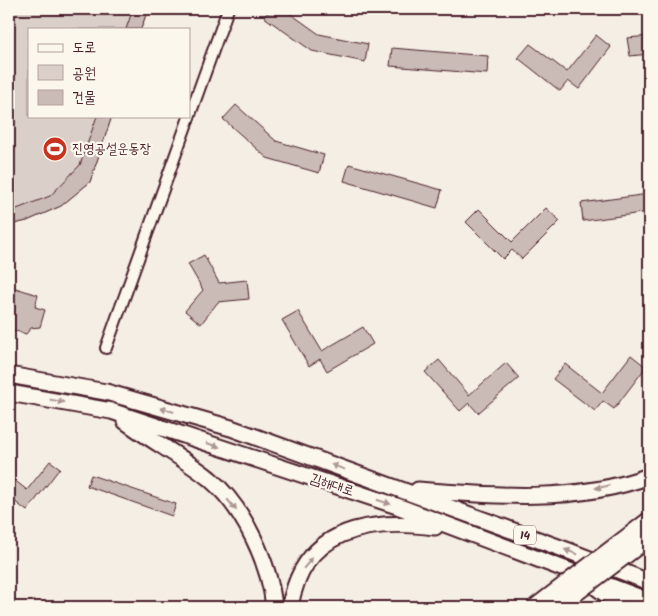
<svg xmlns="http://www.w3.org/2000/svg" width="658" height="616" font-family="Kalam,'Poor Story',sans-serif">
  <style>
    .green { fill: #dbd0c9; stroke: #92787a }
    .building { fill: #cabbb6; stroke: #4a1f2b }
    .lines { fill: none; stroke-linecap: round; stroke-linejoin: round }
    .minor-casing { stroke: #4a1f2b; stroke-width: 14 }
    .primary-casing { stroke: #4a1f2b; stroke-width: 19 }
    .minor { stroke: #fbf7ec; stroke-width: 10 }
    .primary { stroke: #fbf7ec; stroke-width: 15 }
    .primary-bridge-casing { stroke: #4a1f2b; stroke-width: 19; stroke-linecap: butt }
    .primary-bridge { stroke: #fbf7ec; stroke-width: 15 }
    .oneway { fill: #ab9695 }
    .labels { text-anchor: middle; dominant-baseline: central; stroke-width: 4.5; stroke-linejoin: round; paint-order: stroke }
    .shield { fill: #fbf7ec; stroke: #7f6065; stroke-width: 1 }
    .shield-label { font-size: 12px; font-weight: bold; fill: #4a1f2b }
    .poi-label { font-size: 14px; fill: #4a1f2b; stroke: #fbf7ec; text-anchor: start }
    .street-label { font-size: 14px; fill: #4a1f2b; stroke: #fbf7ec }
  </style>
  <rect width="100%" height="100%" fill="#f4eee4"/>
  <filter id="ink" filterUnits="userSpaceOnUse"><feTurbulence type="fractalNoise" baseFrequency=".02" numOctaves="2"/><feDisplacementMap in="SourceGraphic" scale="10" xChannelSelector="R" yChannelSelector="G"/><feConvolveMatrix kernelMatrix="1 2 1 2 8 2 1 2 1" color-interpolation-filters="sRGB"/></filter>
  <g filter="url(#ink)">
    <!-- green -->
    <polygon class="green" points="9,9 148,9 141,29 29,29 29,116 112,116 90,182 61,206 27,221 9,225"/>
    <!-- building -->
    <g class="building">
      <polygon points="133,9 148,9 141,29 126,29"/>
      <polygon points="271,9 284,9 319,34 368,44 365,62 312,51 264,17"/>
      <polygon points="596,35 611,47 579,89 568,81 560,91 518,58 530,44 567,72"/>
      <polygon points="649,36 649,54 630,56 627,38"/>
      <polygon points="392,48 488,56 487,74 390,66"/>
      <polygon points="236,105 276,141 324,155 319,173 267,158 223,119"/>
      <polygon points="97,116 112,116 90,182 61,206 27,221 9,225 9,212 50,196 80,165"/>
      <polygon points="349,164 442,190 437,208 344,181"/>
      <polygon points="649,194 649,212 583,221 581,203"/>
      <polygon points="546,208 560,221 522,259 512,250 503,259 466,222 479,209 512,242"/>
      <polygon points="204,255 219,283 247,280 249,299 218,302 201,324 185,311 203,290 188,264"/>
      <polygon points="9,286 38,295 35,307 45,310 40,327 31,328 26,334 16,331 9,334"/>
      <polygon points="298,311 322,351 363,327 373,344 327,371 320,359 309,366 282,320"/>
      <polygon points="631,355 646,367 614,409 603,401 595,411 553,379 565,364 602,393"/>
      <polygon points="439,360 469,395 506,363 519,378 478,413 469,403 460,411 425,372"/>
      <polygon points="50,461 60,468 27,511 9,497 9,476 27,490"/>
      <polygon points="91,475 176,504 172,516 87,486"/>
    </g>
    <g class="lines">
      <defs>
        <polyline id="minor" points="106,348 228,9"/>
        <g id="primary">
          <polyline points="9,375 106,392 231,428 569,551 649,582"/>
          <polyline points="9,393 111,411 397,506 649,601"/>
          <path d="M125 421C152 441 184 458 210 479 244 508 270 564 274 607"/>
          <path d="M418 490C492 496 578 503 649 476"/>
          <polyline points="596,587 623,607"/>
          <path d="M290 607C303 529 367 518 435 527"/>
        </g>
      </defs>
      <!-- minor casing -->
      <use href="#minor" class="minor-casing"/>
      <!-- primary casing -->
      <use href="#primary" class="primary-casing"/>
      <!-- minor -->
      <use href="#minor" class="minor"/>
      <!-- primary -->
      <use href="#primary" class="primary"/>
      <defs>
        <g id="primary-bridge">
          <polyline points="535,607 649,520"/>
          <polyline points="558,607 649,538"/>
        </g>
      </defs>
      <!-- primary-bridge casing -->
      <use href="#primary-bridge" class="primary-bridge-casing"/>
      <!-- primary-bridge -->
      <use href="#primary-bridge" class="primary-bridge"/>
    </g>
    <!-- one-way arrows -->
    <defs><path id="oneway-solid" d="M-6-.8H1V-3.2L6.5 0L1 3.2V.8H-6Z" transform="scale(1.25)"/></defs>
    <g class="oneway">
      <use href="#oneway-solid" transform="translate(57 401) rotate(11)"/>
      <use href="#oneway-solid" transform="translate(167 410) rotate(-164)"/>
      <use href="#oneway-solid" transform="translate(213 445) rotate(18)"/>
      <use href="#oneway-solid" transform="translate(338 467) rotate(-160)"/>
      <use href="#oneway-solid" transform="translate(602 487) rotate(169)"/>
      <use href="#oneway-solid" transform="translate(384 502) rotate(18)"/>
      <use href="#oneway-solid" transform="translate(232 505) rotate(50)"/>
      <use href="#oneway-solid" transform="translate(571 552) rotate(-159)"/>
      <use href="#oneway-solid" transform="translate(308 563) rotate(-50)"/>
    </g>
  </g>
  <!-- icons -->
  <defs>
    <symbol id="stadium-disc" viewBox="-11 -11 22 22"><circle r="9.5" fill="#c8321e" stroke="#fbf7ec"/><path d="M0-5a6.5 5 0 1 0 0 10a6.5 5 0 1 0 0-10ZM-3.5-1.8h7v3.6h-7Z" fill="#fff"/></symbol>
  </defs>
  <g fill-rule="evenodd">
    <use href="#stadium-disc" x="41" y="135" width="28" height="28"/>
  </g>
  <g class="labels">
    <!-- shield labels -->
    <rect class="shield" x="514" y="525.5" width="22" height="19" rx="4"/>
    <g class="shield-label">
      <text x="525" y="535">14</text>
    </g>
    <!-- poi labels -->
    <g class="poi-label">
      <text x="72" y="149">진영공설운동장</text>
    </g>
    <!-- street labels -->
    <g class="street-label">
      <text transform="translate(332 485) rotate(18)">김해대로</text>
    </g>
  </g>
  <!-- margin -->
  <rect width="658" height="616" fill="none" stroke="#fbf7ec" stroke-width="30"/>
  <rect x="15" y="15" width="628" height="586" fill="none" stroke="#4a1f2b" stroke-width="2" filter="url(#ink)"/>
  <!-- legend -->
  <rect x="28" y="28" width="162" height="90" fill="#fbf7ec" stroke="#b4a19f"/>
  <rect x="38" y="44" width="25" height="8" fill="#fbf7ec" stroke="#b4a19f"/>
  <text x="72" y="52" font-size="15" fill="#4a1f2b">도로</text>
  <rect x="38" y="65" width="25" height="15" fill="#dbd0c9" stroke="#b4a19f"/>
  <text x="72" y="78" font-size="15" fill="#4a1f2b">공원</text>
  <rect x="38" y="90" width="25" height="15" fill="#cabbb6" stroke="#b4a19f"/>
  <text x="72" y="102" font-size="15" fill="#4a1f2b">건물</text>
</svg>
